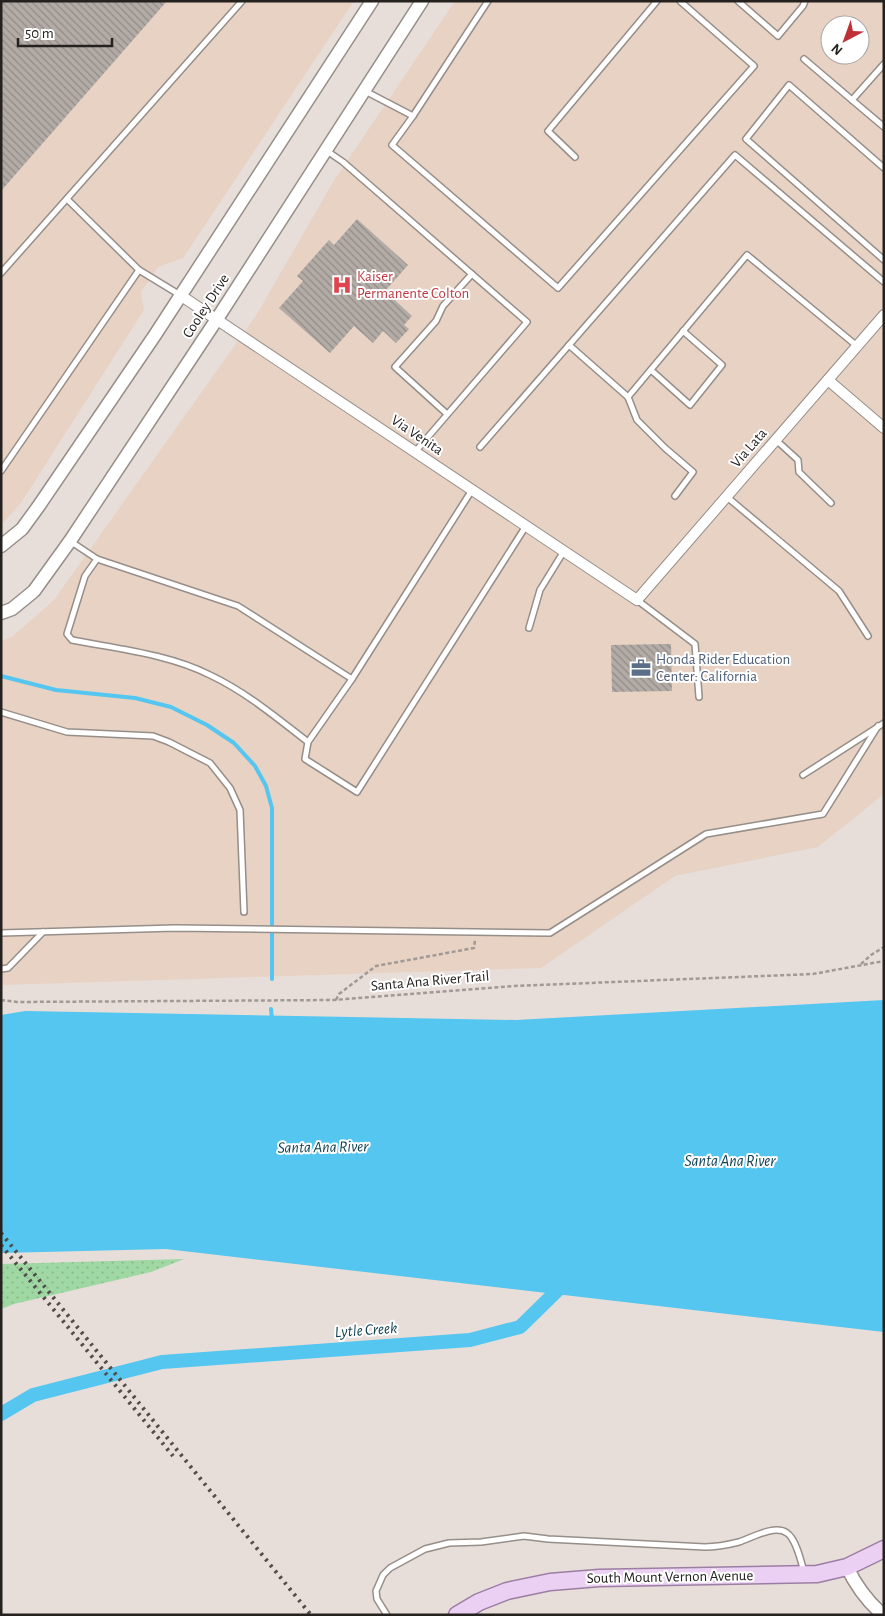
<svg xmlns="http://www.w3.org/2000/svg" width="885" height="1616" font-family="'Alegreya Sans',sans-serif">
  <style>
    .industrial { fill: #e7d2c4; fill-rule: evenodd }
    .grass { fill: url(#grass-dots) }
    .water { fill: #54c6f0 }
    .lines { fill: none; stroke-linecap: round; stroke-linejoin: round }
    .stream { stroke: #54c6f0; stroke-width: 4 }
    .canal { stroke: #54c6f0; stroke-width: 14 }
    .building { fill: url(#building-back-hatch) }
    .service-casing { stroke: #968e89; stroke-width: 8 }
    .minor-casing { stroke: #968e89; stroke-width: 12 }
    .tertiary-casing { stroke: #968e89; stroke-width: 15 }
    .primary-casing { stroke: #9c7ea4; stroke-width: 19 }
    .path { stroke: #a09996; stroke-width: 2.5; stroke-dasharray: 4 2.5; stroke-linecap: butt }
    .service { stroke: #fff; stroke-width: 5 }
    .minor { stroke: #fff; stroke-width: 10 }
    .tertiary { stroke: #fff; stroke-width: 12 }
    .primary { stroke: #ebd0f4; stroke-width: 16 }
    .rail { stroke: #514d4a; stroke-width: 4; stroke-dasharray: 2.5 5; stroke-linecap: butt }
    .labels { text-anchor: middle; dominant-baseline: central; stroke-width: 4; stroke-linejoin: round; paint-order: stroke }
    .health-label { font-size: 15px; fill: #be3a42; stroke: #fff; text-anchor: start }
    .street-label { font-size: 15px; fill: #24211f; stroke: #fff }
    .service-label { font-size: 15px; fill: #4e5e75; stroke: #fff; text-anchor: start }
    .water-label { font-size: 16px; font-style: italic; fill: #0f4253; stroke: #fff }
  </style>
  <defs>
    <pattern id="grass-dots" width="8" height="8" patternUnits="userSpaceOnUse" patternTransform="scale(1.25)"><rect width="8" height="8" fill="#9fd8a3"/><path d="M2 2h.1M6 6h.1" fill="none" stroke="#89b98c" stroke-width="1.8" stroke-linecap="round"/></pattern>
    <pattern id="building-back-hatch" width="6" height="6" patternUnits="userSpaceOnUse" patternTransform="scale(1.25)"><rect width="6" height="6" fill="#b3aba6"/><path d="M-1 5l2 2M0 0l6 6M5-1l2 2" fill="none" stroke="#918b87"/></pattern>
  </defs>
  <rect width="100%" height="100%" fill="#e7ded9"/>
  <!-- industrial -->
  <g class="industrial">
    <polygon points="1,1 354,1 183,258 158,267 141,292 144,310 21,503 1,525"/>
    <path d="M455 1H884V794L818 847 675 876 541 968 1 985V641L12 637 54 600 257 314 333 182ZM830 25H860V55H830Z"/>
  </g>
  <!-- grass -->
  <polygon class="grass" points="184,1259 151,1272 14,1304 1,1309 1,1264"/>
  <!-- water -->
  <polygon class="water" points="884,1000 884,1332 166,1249 1,1253 1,1015 25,1011 516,1020"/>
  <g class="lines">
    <!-- stream -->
    <g class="stream">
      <polyline points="1,676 56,690 135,698 171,707 207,725 234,743 255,766 266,786 272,808 272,979"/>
      <polyline points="271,1009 272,1019"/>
    </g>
    <!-- canal -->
    <polyline class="canal" points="1,1414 33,1395 162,1362 470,1340 520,1327 567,1281"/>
  </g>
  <!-- building -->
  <g class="building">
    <polygon points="1,1 167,1 1,191"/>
    <polygon points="357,219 408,265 385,291 412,316 404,325 409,329 396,343 383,331 373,343 354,326 330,353 279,308 303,281 297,276 329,240 334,245"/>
    <polygon points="671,644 672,691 612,692 611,645"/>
  </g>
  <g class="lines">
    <defs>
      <g id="service">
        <polyline points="738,1 778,36 803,6 805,1"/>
        <polyline points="804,59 852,100 884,64"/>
        <polyline points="365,91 413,116 488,1"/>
        <polyline points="852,100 884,127"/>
        <polyline points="413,116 392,145 558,288 754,66 680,1"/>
        <polyline points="327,151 343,162 527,322 415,452"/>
        <polyline points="575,157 548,131 657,1"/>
        <polyline points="884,168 789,85 746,139 884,260"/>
        <polyline points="67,199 139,270 180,295"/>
        <polyline points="1,273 242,1"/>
        <polyline points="569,345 628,397"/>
        <polyline points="651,370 690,405 722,365 683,331"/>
        <polyline points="447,414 395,367 436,321 443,306 472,274"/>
        <polyline points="776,440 798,460 799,472 831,503"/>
        <polyline points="480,447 735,155 884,282"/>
        <polyline points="1,471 139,270"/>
        <polyline points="675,496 693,472 665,448 637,420 628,397 747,255 857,346"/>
        <polyline points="727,497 839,591 868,636"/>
        <path d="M70 541 97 559 85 576 67 634 72 640C118 649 168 654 210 675 246 692 277 718 308 742L305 759 357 792 526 526"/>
        <polyline points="97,559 238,606 352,679"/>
        <polyline points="637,600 695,644 699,697"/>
        <polyline points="529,628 540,590 564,551"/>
        <polyline points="1,712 67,732 153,736 169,742 210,763 230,788 240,810 244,912"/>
        <polyline points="308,742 352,679 472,490"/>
        <polyline points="803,775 884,723"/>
        <polyline points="1,933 175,928 550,933 706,834 823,814 878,726"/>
        <polyline points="1,969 8,968 43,932"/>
        <path d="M387 1615 377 1599 376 1591 383 1575 390 1568 425 1549 449 1543 481 1542 524 1536 548 1539 705 1547C717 1547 727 1545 739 1542 751 1538 775 1524 787 1533 796 1539 801 1561 804 1572"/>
      </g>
      <g id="minor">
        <polyline points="180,295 637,600 884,315"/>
        <polyline points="828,380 884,428"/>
      </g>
      <g id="tertiary">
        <polyline points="1,546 22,529 38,507 155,335 372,1"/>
        <polyline points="1,613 12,609 34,591 70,541 217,319 422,1"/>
        <path d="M847 1567C856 1586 867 1601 883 1615"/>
      </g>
      <polyline id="primary" points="457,1615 479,1602 507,1591 550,1582 599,1578 817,1574 847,1567 884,1549"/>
    </defs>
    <!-- service casing -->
    <use href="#service" class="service-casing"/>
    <!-- minor casing -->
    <use href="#minor" class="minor-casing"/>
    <!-- tertiary casing -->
    <use href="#tertiary" class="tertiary-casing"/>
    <!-- primary casing -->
    <use href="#primary" class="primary-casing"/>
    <!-- path -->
    <g class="path">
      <polyline points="861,964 871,955 884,947"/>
      <polyline points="1,1000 17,1002 334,1000 514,986 813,974 884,961"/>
      <polyline points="336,1000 339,994 376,966 474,948 475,940"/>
    </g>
    <!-- service -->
    <use href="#service" class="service"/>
    <!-- minor -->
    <use href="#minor" class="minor"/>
    <!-- tertiary -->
    <use href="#tertiary" class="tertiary"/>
    <!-- primary -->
    <use href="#primary" class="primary"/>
    <!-- rail -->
    <g class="rail">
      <polyline points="1,1233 311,1615"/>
      <polyline points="1,1245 173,1456"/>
    </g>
  </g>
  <!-- icons -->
  <defs>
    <symbol id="hospital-bare" viewBox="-9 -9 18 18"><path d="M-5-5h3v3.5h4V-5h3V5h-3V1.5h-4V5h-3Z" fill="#e0444e" stroke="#fff" stroke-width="2.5" paint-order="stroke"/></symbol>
    <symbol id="office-bare" viewBox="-9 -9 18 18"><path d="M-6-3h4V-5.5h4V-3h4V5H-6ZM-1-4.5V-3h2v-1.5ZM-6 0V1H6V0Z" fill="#5c6f8a" stroke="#fff" stroke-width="2.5" paint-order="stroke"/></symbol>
  </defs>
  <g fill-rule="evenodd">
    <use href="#hospital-bare" x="328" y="271" width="28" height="28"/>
    <use href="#office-bare" x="627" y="654" width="28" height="28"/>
  </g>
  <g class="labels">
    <!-- health labels -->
    <g class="health-label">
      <text x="357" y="276">Kaiser<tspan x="357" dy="17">Permanente Colton</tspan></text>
    </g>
    <!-- street labels -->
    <g class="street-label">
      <text transform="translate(206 306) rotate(-57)">Cooley Drive</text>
      <text transform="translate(417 435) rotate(34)">Via Venita</text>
      <text transform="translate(749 448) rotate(-49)">Via Lata</text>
      <text transform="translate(430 981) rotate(-5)">Santa Ana River Trail</text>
      <text transform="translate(670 1577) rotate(-1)">South Mount Vernon Avenue</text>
    </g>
    <!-- service labels -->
    <g class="service-label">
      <text x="656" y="659">Honda Rider Education<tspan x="656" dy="17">Center: California</tspan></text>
    </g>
    <!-- water labels -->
    <g class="water-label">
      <text transform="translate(323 1147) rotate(-1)">Santa Ana River</text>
      <text x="730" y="1161">Santa Ana River</text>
      <text transform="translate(366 1330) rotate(-4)">Lytle Creek</text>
    </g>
  </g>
  <!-- border -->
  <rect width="885" height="1616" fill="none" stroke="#24211f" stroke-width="5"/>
  <!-- north arrow -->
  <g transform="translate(845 40) rotate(221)"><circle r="24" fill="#ffffff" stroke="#a7a6a5"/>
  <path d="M0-4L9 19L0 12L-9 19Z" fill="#c03037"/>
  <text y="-8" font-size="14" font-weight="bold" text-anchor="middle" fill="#24211f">N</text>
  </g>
  <!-- scale -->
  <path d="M18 38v8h94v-8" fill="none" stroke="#24211f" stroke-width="2.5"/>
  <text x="25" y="38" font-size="15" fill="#24211f" stroke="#ffffff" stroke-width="4" paint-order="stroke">50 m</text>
</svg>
